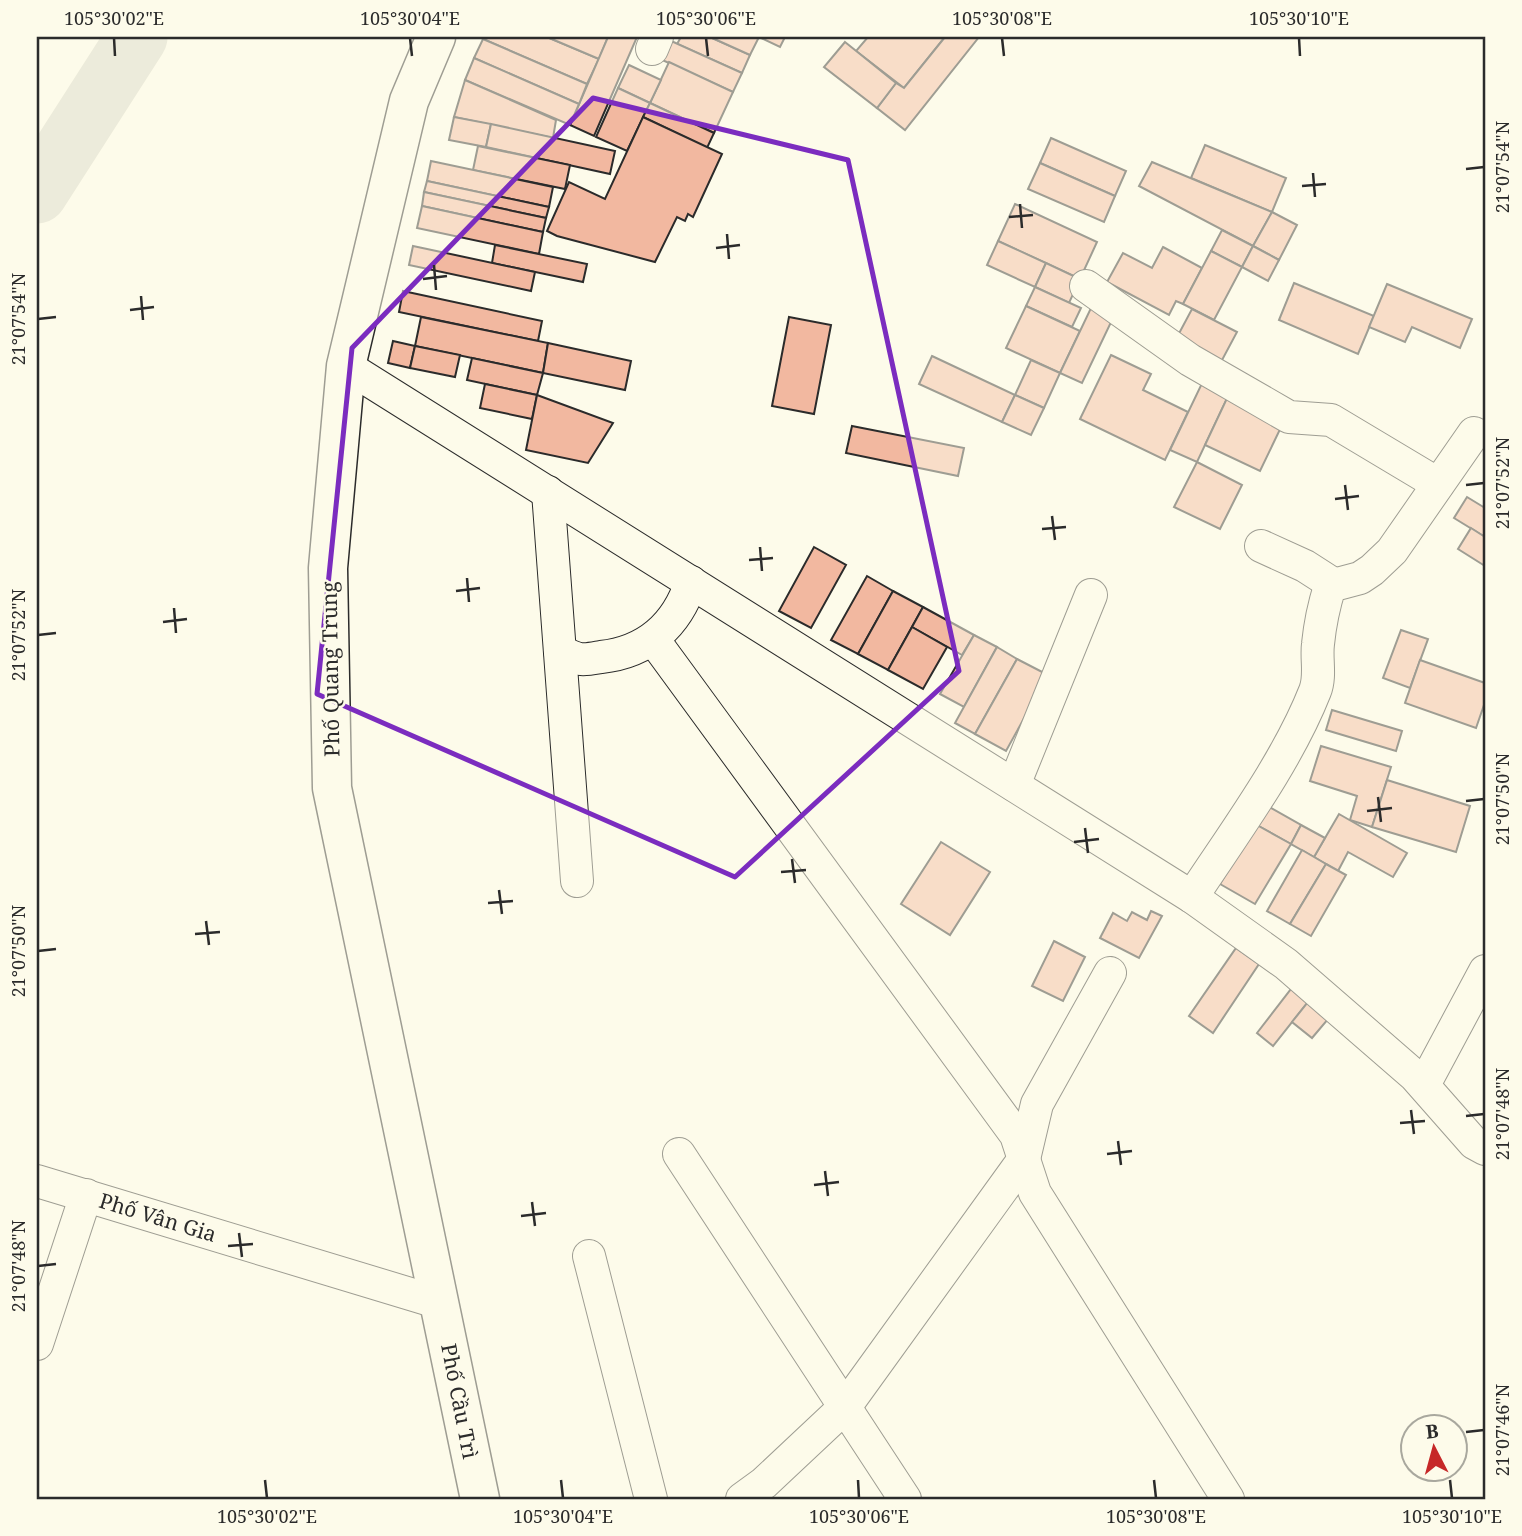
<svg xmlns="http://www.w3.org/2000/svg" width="1522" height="1536" font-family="'Noto Serif',serif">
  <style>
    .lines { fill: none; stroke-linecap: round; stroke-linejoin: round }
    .river { stroke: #d8d7c9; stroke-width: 61 }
    .building { fill: #f2b8a0; stroke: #2b2b2b; stroke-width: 2 }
    .street-casing { stroke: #2b2b2b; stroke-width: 34 }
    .secondary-casing { stroke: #2b2b2b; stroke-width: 41 }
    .street { stroke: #fdfbea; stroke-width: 32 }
    .secondary { stroke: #fdfbea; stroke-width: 38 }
    .marked { fill: none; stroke: #7b2cbf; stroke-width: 5; stroke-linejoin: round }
    .ticks { fill: none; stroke: #2b2b2b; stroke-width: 2.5 }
    .labels { text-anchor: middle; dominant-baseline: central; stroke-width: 5; stroke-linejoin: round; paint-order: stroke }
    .street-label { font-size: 21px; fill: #2b2b2b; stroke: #fdfbea }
    .neatline { fill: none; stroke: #2b2b2b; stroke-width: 2.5 }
    .ticks-label { font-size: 18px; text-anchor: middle; fill: #2b2b2b }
  </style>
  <rect width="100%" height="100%" fill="#fdfbea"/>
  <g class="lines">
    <!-- river -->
    <polyline class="river" points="37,193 137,37"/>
  </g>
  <!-- building -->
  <g class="building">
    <polygon points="484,37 547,37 599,59 587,84 483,39"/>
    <polygon points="547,37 608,37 599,59"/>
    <polygon points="608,37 637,37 594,136 570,125"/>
    <polygon points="681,37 710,37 750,55 742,73 677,44"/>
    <polygon points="710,37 759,37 750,55"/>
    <polygon points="759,37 785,37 780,47"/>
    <polygon points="868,37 945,37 904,88 856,51"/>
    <polygon points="945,37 979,37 905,130 877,108 896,83 904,88"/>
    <polygon points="483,39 587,84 579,104 474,58"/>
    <polygon points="669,40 742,73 733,92 660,59"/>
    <polygon points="845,42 896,83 877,108 824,67"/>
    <polygon points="474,58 579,104 570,125 465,80"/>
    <polygon points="669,62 733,92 714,133 650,103"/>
    <polygon points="629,65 661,80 650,103 618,88"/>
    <polygon points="465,80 556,120 553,138 454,117"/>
    <polygon points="618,88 650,103 627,151 596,137"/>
    <polygon points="650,103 714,133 707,148 643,117"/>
    <polygon points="454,117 491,124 486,147 449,140"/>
    <polygon points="643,117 722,154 693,217 688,214 685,221 677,217 655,262 557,236 547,231 569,182 605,199"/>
    <polygon points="491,124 615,151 610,174 486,147"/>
    <polygon points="1051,138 1126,171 1115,196 1040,163"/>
    <polygon points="1205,145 1286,178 1272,212 1191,178"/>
    <polygon points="478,146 570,165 565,189 473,170"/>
    <polygon points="431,161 553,187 549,207 427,181"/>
    <polygon points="1152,162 1272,212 1253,246 1139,186"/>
    <polygon points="1040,163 1115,196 1104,222 1028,189"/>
    <polygon points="427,181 549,207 546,218 424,192"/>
    <polygon points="424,192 546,218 543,232 422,206"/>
    <polygon points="1015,204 1097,242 1080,279 998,241"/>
    <polygon points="422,206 543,232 539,254 417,228"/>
    <polygon points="1272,212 1297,225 1279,260 1253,246"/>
    <polygon points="1222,230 1253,246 1242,267 1211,251"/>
    <polygon points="998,241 1046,263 1035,287 987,265"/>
    <polygon points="495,245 587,264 583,282 492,263"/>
    <polygon points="413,246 535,272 531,291 409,265"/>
    <polygon points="1253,246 1279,260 1268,281 1242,267"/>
    <polygon points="1163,247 1202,268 1183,304 1176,301 1169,315 1107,282 1123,253 1152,268"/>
    <polygon points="1211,251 1242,267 1214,320 1183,304"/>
    <polygon points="1046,263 1080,279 1069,303 1035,287"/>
    <polygon points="1294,283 1374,316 1358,354 1279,320"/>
    <polygon points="1387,284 1472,319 1460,348 1412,327 1405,342 1369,327"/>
    <polygon points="1035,287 1081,308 1072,327 1026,306"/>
    <polygon points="403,291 542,321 538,341 399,312"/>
    <polygon points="1026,306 1080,331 1060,373 1006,348"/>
    <polygon points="1091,308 1113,318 1082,383 1060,373"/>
    <polygon points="1192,309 1237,332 1221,362 1176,339"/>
    <polygon points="421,317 548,343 543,373 415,346"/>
    <polygon points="789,317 831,325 814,414 772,406"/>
    <polygon points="393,341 415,346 410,368 388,363"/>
    <polygon points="548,343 631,361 625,390 543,373"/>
    <polygon points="415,346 460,355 455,377 410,368"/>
    <polygon points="1111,355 1151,374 1143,390 1188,412 1165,460 1080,419"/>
    <polygon points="932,356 1015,395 1002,422 919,384"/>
    <polygon points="472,358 543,373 537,395 467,380"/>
    <polygon points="1031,360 1060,373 1044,408 1015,395"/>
    <polygon points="1205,377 1231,390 1197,462 1170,450"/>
    <polygon points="485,384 537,395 532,419 480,408"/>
    <polygon points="1229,394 1284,421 1260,471 1205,445"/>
    <polygon points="537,395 613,423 588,463 526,450"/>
    <polygon points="1015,395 1044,408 1031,435 1002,422"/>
    <polygon points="852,426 964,448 958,476 846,453"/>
    <polygon points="1197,462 1242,485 1220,529 1174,507"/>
    <polygon points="1467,497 1485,508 1485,537 1454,518"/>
    <polygon points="1471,528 1485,537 1485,566 1458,549"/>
    <polygon points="814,547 846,565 811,628 779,611"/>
    <polygon points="867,576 893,591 858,654 831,640"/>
    <polygon points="893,591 923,607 888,670 858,654"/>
    <polygon points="923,607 974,635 962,655 912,627"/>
    <polygon points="912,627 947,647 923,689 888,670"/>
    <polygon points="1401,630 1428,639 1410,688 1383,678"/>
    <polygon points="974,635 997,647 964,707 940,694"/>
    <polygon points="997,647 1017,659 975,734 955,723"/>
    <polygon points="1017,659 1048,675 1006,751 975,734"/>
    <polygon points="1420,660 1485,683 1485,702 1476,728 1405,703"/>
    <polygon points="1332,710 1402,731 1396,751 1326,730"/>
    <polygon points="1321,746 1391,767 1372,827 1350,820 1357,796 1310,781"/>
    <polygon points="1387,780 1470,806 1456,852 1372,827"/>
    <polygon points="1266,805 1301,825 1291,844 1255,824"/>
    <polygon points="1339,814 1407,853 1393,877 1348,852 1338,871 1314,857"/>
    <polygon points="1255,824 1291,844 1255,904 1220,884"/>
    <polygon points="1301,825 1325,838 1314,857 1291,844"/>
    <polygon points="941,842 990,872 950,935 901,904"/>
    <polygon points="1302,850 1326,864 1290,924 1267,911"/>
    <polygon points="1326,864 1346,875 1311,936 1290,924"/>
    <polygon points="1151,911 1162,916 1139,958 1100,938 1113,913 1127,921 1132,912 1147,920"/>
    <polygon points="1054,941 1085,957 1063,1001 1032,986"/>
    <polygon points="1236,948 1259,964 1213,1033 1189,1016"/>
    <polygon points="1291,989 1308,1002 1273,1046 1257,1033"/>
    <polygon points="1308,1002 1329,1018 1312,1038 1292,1022"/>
  </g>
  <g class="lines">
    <defs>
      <g id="street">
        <polyline points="652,49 657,37"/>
        <polyline points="1086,286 1190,360 1289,417 1331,420 1438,484"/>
        <polyline points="346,366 1192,897 1286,964 1415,1076 1474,1143 1485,1149"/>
        <polyline points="548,492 577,881"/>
        <polyline points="1261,546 1305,566 1333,584"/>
        <polyline points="653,639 1016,1135 1035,1193 1228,1499"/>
        <path d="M560 651C566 654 573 658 580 659 586 660 595 658 601 657 647 652 677 625 691 582"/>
        <polyline points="1014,785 1091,595"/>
        <path d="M1192 897C1234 833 1287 762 1315 691 1321 676 1316 659 1318 644 1320 624 1324 605 1330 586L1360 578 1372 570 1392 551 1474 433"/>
        <polyline points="1424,1085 1485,971"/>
        <polyline points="679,1154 905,1499"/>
        <polyline points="37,1181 440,1303"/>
        <polyline points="589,1256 651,1499"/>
        <polyline points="37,1344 86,1195"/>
        <polyline points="742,1499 764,1483 845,1407 1024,1159 1037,1104 1110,973"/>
      </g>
      <polyline id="secondary" points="436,37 409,101 346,366 328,568 332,788 480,1499"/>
    </defs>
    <!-- street casing -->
    <use href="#street" class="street-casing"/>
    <!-- secondary casing -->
    <use href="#secondary" class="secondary-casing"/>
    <!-- street -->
    <use href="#street" class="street"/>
    <!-- secondary -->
    <use href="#secondary" class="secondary"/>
  </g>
  <!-- marked area -->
  <path d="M0 0H1522V1536H0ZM593 98 848 160 959 671 735 877 317 694 352 348Z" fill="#fdfbea" fill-opacity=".55" fill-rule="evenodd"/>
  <path class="marked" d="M593 98 848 160 959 671 735 877 317 694 352 348Z"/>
  <!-- ticks -->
  <path class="ticks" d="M114 38 115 56M410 38 412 56M706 38 708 56M1002 38 1004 56M1299 38 1300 56M1466 169 1484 167M1313 173 1315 197M1302 186 1326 184M1020 204 1022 228M1009 217 1033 215M727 234 729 259M716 248 740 245M434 265 436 290M423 279 447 276M141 296 143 320M130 310 154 307M38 319 56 317M1345 485 1348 510M1466 485 1484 483M1335 499 1359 496M1052 516 1055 540M1042 529 1066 527M760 547 762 571M749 560 773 558M467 578 469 602M456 591 480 588M174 608 176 633M163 622 187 619M38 635 56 633M1378 797 1381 822M1466 801 1484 799M1367 811 1392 808M1085 828 1088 853M1074 842 1099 839M792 859 795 883M781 872 806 870M499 890 502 914M488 903 513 901M206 921 209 945M195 934 220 932M38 951 56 949M1411 1110 1414 1134M1466 1116 1484 1114M1400 1123 1425 1121M1118 1141 1121 1165M1107 1154 1132 1151M825 1171 828 1196M814 1185 839 1182M532 1202 535 1226M521 1216 546 1213M239 1233 242 1257M228 1246 253 1244M38 1266 56 1264M1466 1432 1484 1430M265 1480 267 1498M561 1480 563 1498M858 1480 859 1498M1154 1480 1156 1498M1450 1480 1452 1498"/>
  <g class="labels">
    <!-- street labels -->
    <g class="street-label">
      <text transform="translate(330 669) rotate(-91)">Phố Quang Trung</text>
      <text transform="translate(158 1217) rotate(17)">Phố Vân Gia</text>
      <text transform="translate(460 1401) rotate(79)">Phố Cầu Trì</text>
    </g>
  </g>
  <!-- border -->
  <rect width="1522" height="1536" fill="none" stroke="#fdfbea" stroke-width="77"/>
  <!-- north arrow -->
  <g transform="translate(1434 1448) rotate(354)"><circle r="33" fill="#fdfbea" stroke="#a9a89e" stroke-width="2"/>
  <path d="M0-5L12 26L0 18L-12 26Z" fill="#c62828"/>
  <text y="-10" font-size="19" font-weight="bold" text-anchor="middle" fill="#2b2b2b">B</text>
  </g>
  <rect x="38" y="38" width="1446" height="1460" class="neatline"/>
  <g class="ticks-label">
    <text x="114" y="25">105°30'02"E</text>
    <text x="410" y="25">105°30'04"E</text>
    <text x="706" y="25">105°30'06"E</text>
    <text x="1002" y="25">105°30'08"E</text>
    <text x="1299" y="25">105°30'10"E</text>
    <text transform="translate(1503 167) rotate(-90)" y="6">21°07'54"N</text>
    <text transform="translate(19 319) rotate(-90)" y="6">21°07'54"N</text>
    <text transform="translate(1503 483) rotate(-90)" y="6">21°07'52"N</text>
    <text transform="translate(19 635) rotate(-90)" y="6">21°07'52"N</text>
    <text transform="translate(1503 799) rotate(-90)" y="6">21°07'50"N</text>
    <text transform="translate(19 951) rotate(-90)" y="6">21°07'50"N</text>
    <text transform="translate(1503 1114) rotate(-90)" y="6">21°07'48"N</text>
    <text transform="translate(19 1266) rotate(-90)" y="6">21°07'48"N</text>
    <text transform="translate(1503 1430) rotate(-90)" y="6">21°07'46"N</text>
    <text x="267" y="1523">105°30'02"E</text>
    <text x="563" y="1523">105°30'04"E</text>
    <text x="859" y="1523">105°30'06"E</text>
    <text x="1156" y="1523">105°30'08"E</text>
    <text x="1452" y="1523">105°30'10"E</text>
  </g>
</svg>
